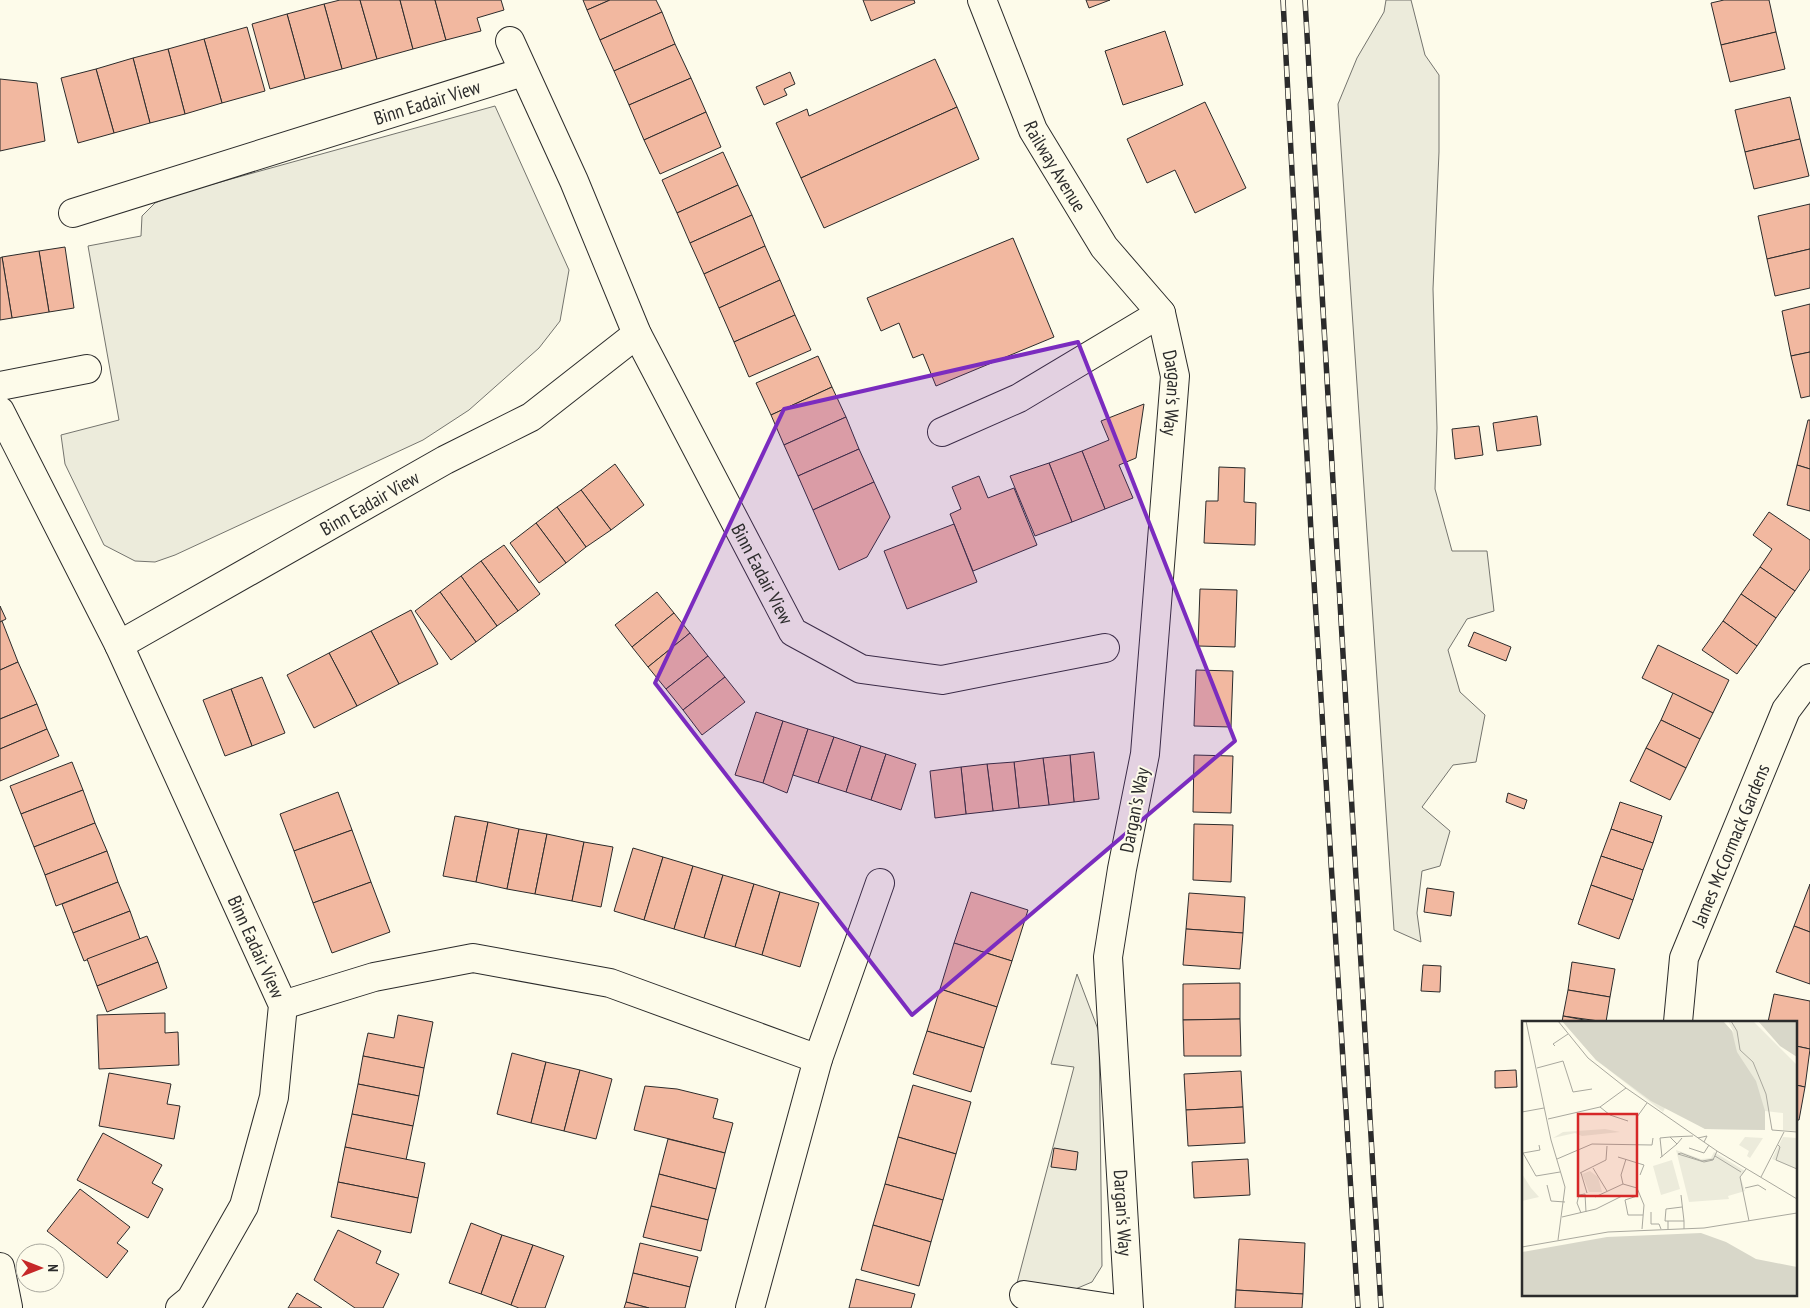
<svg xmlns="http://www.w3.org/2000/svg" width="1810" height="1308" font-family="'PT Sans Narrow',sans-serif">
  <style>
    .green { fill: #ecebdb; stroke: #74746e }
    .building { fill: #f2b8a0; stroke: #2b2b2b }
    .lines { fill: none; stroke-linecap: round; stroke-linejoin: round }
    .minor-casing { stroke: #2b2b2b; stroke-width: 30 }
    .minor { stroke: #fdfbea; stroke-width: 28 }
    .rail-casing { stroke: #2b2b2b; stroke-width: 5.5 }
    .rail { stroke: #fdfbea; stroke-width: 4; stroke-dasharray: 11; stroke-linecap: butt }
    .marked { fill: #7b2cbf; fill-opacity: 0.2; stroke: #7b2cbf; stroke-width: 4; stroke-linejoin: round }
    .labels { text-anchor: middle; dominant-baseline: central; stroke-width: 4; stroke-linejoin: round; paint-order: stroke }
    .street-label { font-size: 19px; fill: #2b2b2b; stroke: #fdfbea }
    .inset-road { fill: none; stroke: #a9a89e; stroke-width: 1 }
    .view { fill: #d62828; fill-opacity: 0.15; stroke: #d62828; stroke-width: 2.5 }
    .inset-edge { fill: none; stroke: #2b2b2b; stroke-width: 2.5 }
  </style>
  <rect width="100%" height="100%" fill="#fdfbea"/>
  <!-- green -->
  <g class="green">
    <polygon points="1386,0 1411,0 1425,55 1439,75 1439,152 1433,289 1437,428 1435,489 1452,551 1487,551 1494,611 1467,619 1448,650 1460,692 1485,715 1476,762 1453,765 1422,807 1450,831 1440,866 1422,871 1417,913 1421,942 1394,930 1338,104 1357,58 1384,12"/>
    <polygon points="495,106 569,270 560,321 539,348 469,410 423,440 175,555 155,562 135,561 104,545 65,464 61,435 119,420 88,246 141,236 142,216 155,203 177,194"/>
    <polygon points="1077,974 1099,1032 1102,1266 1092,1282 1066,1293 1016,1287 1074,1067 1051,1064"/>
  </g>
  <!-- building -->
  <g class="building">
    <polygon points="340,0 360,0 377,59 342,69 324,4"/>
    <polygon points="360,0 400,0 413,49 377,59"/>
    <polygon points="400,0 435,0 446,40 413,49"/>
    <polygon points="435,0 501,0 504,10 477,18 481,31 446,40"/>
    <polygon points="583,0 610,0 587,10"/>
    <polygon points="610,0 656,0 662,12 600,40 587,10"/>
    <polygon points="863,0 914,0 915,3 871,21"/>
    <polygon points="1086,0 1110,0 1089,8"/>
    <polygon points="1724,0 1769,0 1776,32 1721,45 1711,3"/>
    <polygon points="324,4 342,69 305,79 287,14"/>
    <polygon points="662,12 675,44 614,71 600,40"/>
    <polygon points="287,14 305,79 270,89 252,24"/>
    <polygon points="247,27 265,91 222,103 204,39"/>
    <polygon points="1165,31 1183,85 1123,105 1105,51"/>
    <polygon points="1776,32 1785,69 1730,82 1721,45"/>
    <polygon points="204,39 222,103 185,114 168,49"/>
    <polygon points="675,44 691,78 629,105 614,71"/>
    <polygon points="168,49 185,114 150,123 133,58"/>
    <polygon points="133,58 150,123 114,133 96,69"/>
    <polygon points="935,59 957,107 801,178 776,123 807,109 809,116"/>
    <polygon points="96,69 114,133 78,143 61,78"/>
    <polygon points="790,72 795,84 784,89 787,95 764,105 756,87"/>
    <polygon points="691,78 706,112 644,140 629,105"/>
    <polygon points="0,79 37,83 45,141 0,151"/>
    <polygon points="1790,97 1800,139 1745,152 1735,110"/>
    <polygon points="1205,102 1246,188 1195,213 1175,170 1147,183 1127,139"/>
    <polygon points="957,107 979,159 824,228 801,178"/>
    <polygon points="706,112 721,147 660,174 644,140"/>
    <polygon points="1800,139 1809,176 1754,189 1745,152"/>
    <polygon points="723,152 738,185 677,213 662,180"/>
    <polygon points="738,185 752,215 690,243 677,213"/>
    <polygon points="1810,204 1810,249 1767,259 1758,216"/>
    <polygon points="752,215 765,246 704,274 690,243"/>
    <polygon points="1013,238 1054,337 936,386 923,354 913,358 899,323 881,331 867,298"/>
    <polygon points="765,246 780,280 719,308 704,274"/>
    <polygon points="65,247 74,308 49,312 39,251"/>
    <polygon points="1810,249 1810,288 1775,296 1767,259"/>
    <polygon points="39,251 49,312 12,318 2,257"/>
    <polygon points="2,257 12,318 0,320 0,258"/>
    <polygon points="780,280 795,315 734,342 719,308"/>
    <polygon points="1810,304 1810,352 1791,356 1782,311"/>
    <polygon points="795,315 811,350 749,377 734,342"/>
    <polygon points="1810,352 1810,396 1801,398 1791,356"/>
    <polygon points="818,356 832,387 771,415 756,383"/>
    <polygon points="832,387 846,417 784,445 771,415"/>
    <polygon points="1144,404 1136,458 1119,465 1133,498 1105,509 1082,451 1109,440 1101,421"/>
    <polygon points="1537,416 1541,445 1497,451 1493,423"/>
    <polygon points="846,417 859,449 798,476 784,445"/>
    <polygon points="1808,420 1810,420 1810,469 1797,465"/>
    <polygon points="1479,426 1483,455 1455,459 1452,429"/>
    <polygon points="859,449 874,482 813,510 798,476"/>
    <polygon points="1082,451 1105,509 1072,522 1049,463"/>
    <polygon points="1049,463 1072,522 1035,536 1010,476"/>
    <polygon points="615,464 644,505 611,530 581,490"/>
    <polygon points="1797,465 1810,469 1810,511 1787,505"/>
    <polygon points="1219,467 1245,468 1244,502 1256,503 1255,545 1204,543 1206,501 1218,501"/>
    <polygon points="979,476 988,498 1014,488 1037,545 973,571 950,514 961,509 952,487"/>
    <polygon points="874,482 890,517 867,557 839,570 813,510"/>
    <polygon points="581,490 611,530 586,547 557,507"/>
    <polygon points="557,507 586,547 566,563 536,523"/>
    <polygon points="1769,512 1810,540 1810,569 1795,591 1760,567 1772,549 1753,535"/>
    <polygon points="536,523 566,563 539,583 510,543"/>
    <polygon points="954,524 977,582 907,609 884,551"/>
    <polygon points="504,545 540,594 518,611 481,561"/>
    <polygon points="481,561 518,611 497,626 461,576"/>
    <polygon points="1760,567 1795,591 1776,618 1741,594"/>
    <polygon points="461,576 497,626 476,642 440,592"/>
    <polygon points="1200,589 1237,590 1235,647 1198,646"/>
    <polygon points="440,592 476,642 451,660 415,611"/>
    <polygon points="657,592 674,613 632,647 615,625"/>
    <polygon points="1741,594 1776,618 1757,646 1723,621"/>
    <polygon points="0,606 6,619 0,622"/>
    <polygon points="411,610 438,664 399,684 371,631"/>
    <polygon points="674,613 690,633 648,667 632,647"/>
    <polygon points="2,621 18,662 0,670 0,622"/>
    <polygon points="1723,621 1757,646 1737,674 1702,650"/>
    <polygon points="371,631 399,684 357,706 329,653"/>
    <polygon points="1474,632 1511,647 1506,661 1468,646"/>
    <polygon points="690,633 708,656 666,689 648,667"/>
    <polygon points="1658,645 1729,680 1713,713 1642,678"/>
    <polygon points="329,653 357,706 314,728 287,675"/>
    <polygon points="708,656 725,677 683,710 666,689"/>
    <polygon points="18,662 37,704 0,719 0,670"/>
    <polygon points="1196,670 1233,671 1231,727 1194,726"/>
    <polygon points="262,677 285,733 252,746 231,689"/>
    <polygon points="725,677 745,702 702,735 683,710"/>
    <polygon points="231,689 252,746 225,756 203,700"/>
    <polygon points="1673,693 1713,713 1700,739 1661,720"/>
    <polygon points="37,704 47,729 0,749 0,719"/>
    <polygon points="756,712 783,721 763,783 735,775"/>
    <polygon points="1661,720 1700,739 1686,768 1646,748"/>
    <polygon points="783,721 808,729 787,793 763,783"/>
    <polygon points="47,729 59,756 0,781 0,749"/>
    <polygon points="808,729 834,737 818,783 793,775"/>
    <polygon points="834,737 861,746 846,792 818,783"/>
    <polygon points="861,746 886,754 871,800 846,792"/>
    <polygon points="1646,748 1686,768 1670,800 1630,781"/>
    <polygon points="1094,752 1099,799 1074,802 1070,755"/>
    <polygon points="886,754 916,764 901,810 871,800"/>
    <polygon points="1070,755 1074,802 1049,805 1043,758"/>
    <polygon points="1194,755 1233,756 1231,813 1193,812"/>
    <polygon points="1043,758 1049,805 1019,808 1014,762"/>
    <polygon points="72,762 83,790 21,814 10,786"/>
    <polygon points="1014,762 1019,808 993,811 987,764"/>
    <polygon points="987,764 993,811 966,814 961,767"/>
    <polygon points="961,767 966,814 935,818 930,771"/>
    <polygon points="83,790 95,823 34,847 21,814"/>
    <polygon points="338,792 352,830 294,851 280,814"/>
    <polygon points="1508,793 1527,800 1524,809 1506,802"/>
    <polygon points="1620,802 1662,816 1653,843 1611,829"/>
    <polygon points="455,816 488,822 476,882 443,876"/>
    <polygon points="488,822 519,829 507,889 476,882"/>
    <polygon points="95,823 107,851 45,875 34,847"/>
    <polygon points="1194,824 1233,825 1231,882 1193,880"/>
    <polygon points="519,829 547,834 535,894 507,889"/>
    <polygon points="1611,829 1653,843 1643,870 1601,856"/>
    <polygon points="352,830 371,882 313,903 294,851"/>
    <polygon points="547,834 584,842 572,901 535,894"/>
    <polygon points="584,842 613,847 601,907 572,901"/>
    <polygon points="633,848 663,857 644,920 614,911"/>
    <polygon points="107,851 118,882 56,906 45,875"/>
    <polygon points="1601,856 1643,870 1633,900 1591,885"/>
    <polygon points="663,857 693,866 674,929 644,920"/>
    <polygon points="693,866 723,875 704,938 674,929"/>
    <polygon points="723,875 754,884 735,947 704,938"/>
    <polygon points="118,882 130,911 73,933 62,904"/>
    <polygon points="371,882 390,932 332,953 313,903"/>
    <polygon points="754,884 780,892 762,955 735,947"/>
    <polygon points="1810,884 1810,932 1794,926"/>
    <polygon points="1591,885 1633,900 1619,939 1578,924"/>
    <polygon points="1427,888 1454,892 1451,916 1424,912"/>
    <polygon points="780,892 819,903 800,967 762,955"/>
    <polygon points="971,892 1028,910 1012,961 954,943"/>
    <polygon points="1189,893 1245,897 1243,933 1186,929"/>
    <polygon points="130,911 140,939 84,961 73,933"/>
    <polygon points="1794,926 1810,932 1810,984 1776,972"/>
    <polygon points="1186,929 1243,933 1240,969 1183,965"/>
    <polygon points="147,936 158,962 97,986 87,959"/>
    <polygon points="954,943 1012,961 997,1007 940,989"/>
    <polygon points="158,962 167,988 107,1012 97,986"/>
    <polygon points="1572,962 1615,969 1610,997 1568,990"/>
    <polygon points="1423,965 1441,966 1440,992 1421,991"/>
    <polygon points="1240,983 1240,1019 1183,1020 1183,984"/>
    <polygon points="940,989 997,1007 984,1048 927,1031"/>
    <polygon points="1568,990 1610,997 1606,1022 1563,1016"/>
    <polygon points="1774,994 1810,1001 1810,1049 1796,1046 1796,1022 1768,1022"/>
    <polygon points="165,1013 165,1033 178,1032 179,1065 99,1069 97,1015"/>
    <polygon points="398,1015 433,1022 424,1068 363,1056 368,1033 394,1038"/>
    <polygon points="1563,1016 1595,1022 1562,1022"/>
    <polygon points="1240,1019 1241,1056 1184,1056 1183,1020"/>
    <polygon points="927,1031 984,1048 971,1092 913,1074"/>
    <polygon points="1796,1046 1810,1049 1805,1087 1796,1085"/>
    <polygon points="512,1053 546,1062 531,1123 497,1114"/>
    <polygon points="363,1056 424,1068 419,1096 358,1084"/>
    <polygon points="546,1062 580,1070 564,1131 531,1123"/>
    <polygon points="580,1070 612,1079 596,1139 564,1131"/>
    <polygon points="1516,1070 1517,1087 1495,1088 1495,1071"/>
    <polygon points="1241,1071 1243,1107 1186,1110 1184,1074"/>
    <polygon points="109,1073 171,1084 167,1104 180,1106 174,1139 99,1126"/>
    <polygon points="358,1084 419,1096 413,1126 352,1114"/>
    <polygon points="913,1085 971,1102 956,1154 898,1137"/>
    <polygon points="1796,1085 1805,1087 1799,1120 1796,1120"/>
    <polygon points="645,1086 677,1089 718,1099 713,1118 733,1123 725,1153 634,1130"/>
    <polygon points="1243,1107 1245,1143 1188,1146 1186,1110"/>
    <polygon points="352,1114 413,1126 406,1160 345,1147"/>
    <polygon points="103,1133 162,1165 152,1183 163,1189 148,1218 77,1180"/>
    <polygon points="898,1137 956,1154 943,1200 885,1184"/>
    <polygon points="668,1139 725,1153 716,1189 659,1174"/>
    <polygon points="345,1147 425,1163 418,1198 338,1182"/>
    <polygon points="1054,1148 1078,1152 1076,1170 1051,1167"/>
    <polygon points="1248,1159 1250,1195 1194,1198 1192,1162"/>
    <polygon points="659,1174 716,1189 708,1220 651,1206"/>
    <polygon points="338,1182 418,1198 411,1233 331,1217"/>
    <polygon points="885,1184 943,1200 931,1242 873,1225"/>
    <polygon points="80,1189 130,1227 117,1243 128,1251 107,1278 47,1231"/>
    <polygon points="651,1206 708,1220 701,1251 643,1237"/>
    <polygon points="471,1223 502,1235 481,1294 449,1283"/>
    <polygon points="873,1225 931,1242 919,1286 861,1270"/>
    <polygon points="338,1230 381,1251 376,1263 399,1274 383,1308 355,1308 314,1280"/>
    <polygon points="502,1235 533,1245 511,1305 481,1294"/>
    <polygon points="1239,1239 1305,1243 1303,1294 1236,1290"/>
    <polygon points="640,1243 698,1257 690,1287 633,1273"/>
    <polygon points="533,1245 564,1256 545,1308 519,1308 511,1305"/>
    <polygon points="633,1273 690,1287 685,1308 649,1308 626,1302"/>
    <polygon points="856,1279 915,1294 911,1308 849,1308"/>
    <polygon points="1236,1290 1303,1294 1302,1308 1235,1308"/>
    <polygon points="297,1293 322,1308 288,1308"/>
    <polygon points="626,1302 649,1308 624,1308"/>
  </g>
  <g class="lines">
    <defs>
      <g id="minor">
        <path id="s1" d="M982 0 1033 130 1104 247 1161 313 1175 376 1145 754 1122 869 1108 957 1129 1308"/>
        <path id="s2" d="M510 41 574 181 637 334 793 632 861 669 942 680 1105 648"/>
        <path id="s3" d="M73 213 523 72"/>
        <polyline points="0,386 87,369"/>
        <path id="s4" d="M0 411 119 645 283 1005 274 1097 244 1206 191 1299 180 1308"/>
        <polyline points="942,432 1019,398 1161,313"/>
        <path id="s5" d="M119 645 445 460 531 417 637 334"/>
        <polyline points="283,1005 374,977 473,958 610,983 818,1059"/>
        <path id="s6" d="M1678 1022 1684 958 1786 710 1810 678"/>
        <polyline points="0,1267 8,1307"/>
        <polyline points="1024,1295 1111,1308"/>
        <polyline points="750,1308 818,1059 880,883"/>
      </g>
    </defs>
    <!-- minor casing -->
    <use href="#minor" class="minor-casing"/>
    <!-- minor -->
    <use href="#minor" class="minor"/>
    <defs>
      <g id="rail">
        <polyline points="1283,0 1311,532 1358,1308"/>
        <polyline points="1305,0 1381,1308"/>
      </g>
    </defs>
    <!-- rail casing -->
    <use href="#rail" class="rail-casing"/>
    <!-- rail -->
    <use href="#rail" class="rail"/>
  </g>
  <!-- marked area -->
  <path class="marked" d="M1078 342 1235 741 912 1015 655 683 784 409Z"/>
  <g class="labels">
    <!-- street labels -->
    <g class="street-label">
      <text stroke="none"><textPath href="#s3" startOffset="371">Binn Eadair View</textPath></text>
      <text stroke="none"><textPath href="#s1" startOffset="182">Railway Avenue</textPath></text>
      <text stroke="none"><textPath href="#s1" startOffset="445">Dargan's Way</textPath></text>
      <text stroke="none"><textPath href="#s5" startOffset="288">Binn Eadair View</textPath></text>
      <text stroke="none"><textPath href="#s2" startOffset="590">Binn Eadair View</textPath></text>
      <text transform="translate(1134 810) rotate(-79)">Dargan's Way</text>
      <text stroke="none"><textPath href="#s6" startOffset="186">James McCormack Gardens</textPath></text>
      <text stroke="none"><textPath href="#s4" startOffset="594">Binn Eadair View</textPath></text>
      <text stroke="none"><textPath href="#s1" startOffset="1270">Dargan's Way</textPath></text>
    </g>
  </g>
  <!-- overview -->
  <g transform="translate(1522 1021)">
    <rect width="275" height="275" fill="#fdfbea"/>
    <path d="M40 0H201L212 12 206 0H231L275 44V110L261 109V92L243 90V109L183 108 159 93 143 87 141 91 74 39ZM83 108 98 111 60 115 53 112 31 117 41 111ZM223 116 241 117 228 137 225 135 227 130 217 124ZM261 116 275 117V148L250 138ZM154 129 179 138 189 137 192 131 223 150 218 155 223 170 206 175 207 178 167 181ZM150 139 158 168 139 174 131 145ZM68 150 76 156 80 171H67L60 153ZM0 153 9 167 17 176 0 180Z" fill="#ecebdb"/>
    <path d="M40 0H201L210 10 215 31 234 60 243 90V109L183 108 129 80 74 39ZM236 0H275V36L258 25ZM179 212 204 221 234 238 275 246V275H0V231L85 216Z" fill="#d8d7c9"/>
    <path class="inset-road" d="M4 0 29 119 43 166 36 219M36 0 66 37 104 67 195 130 275 178M209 0 215 10 218 29 231 41 244 73 250 109 275 111M33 25 31 23 46 13M15 47 41 40 51 71 70 68M78 86 88 94 106 100M0 91 22 87M115 96 125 82M26 98 78 86 104 67M160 117 155 123 148 116 171 115M176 117 185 115 182 121M70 123 130 124 131 117M17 124 18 129 1 132 14 155 38 151M256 124 258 126 254 139 275 148M167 127 182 132 187 124M193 135 219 151M96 136 122 144 118 154M140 136 138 117 148 116M138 137 155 123M35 138 70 123M192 138 180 140 159 132 156 133 182 141 191 139 195 130M71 147 85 170M224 148 218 156 227 200M58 152 84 139 85 125M59 152 65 172M239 156 262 111M101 163 99 154 104 138M25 164 29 180 43 181M223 167 236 164 244 169M159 174 162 200M115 175 103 179 106 194H121M73 176 101 163 115 167 122 184 120 208M129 191V203H137L139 208M59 192 55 182 57 174 63 173 64 191M40 196 74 188 100 175M146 200H143L144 188 160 186M146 208V200H162V208M0 226 86 211 182 207 275 192"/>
    <path class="view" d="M56 93H115V175H56Z"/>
    <rect width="275" height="275" class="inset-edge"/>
  </g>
  <!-- north arrow -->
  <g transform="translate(40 1268) rotate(90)"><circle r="24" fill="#fdfbea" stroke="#a9a89e"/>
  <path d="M0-4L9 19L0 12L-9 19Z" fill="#c62828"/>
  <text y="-8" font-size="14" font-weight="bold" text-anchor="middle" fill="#2b2b2b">N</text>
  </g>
</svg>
